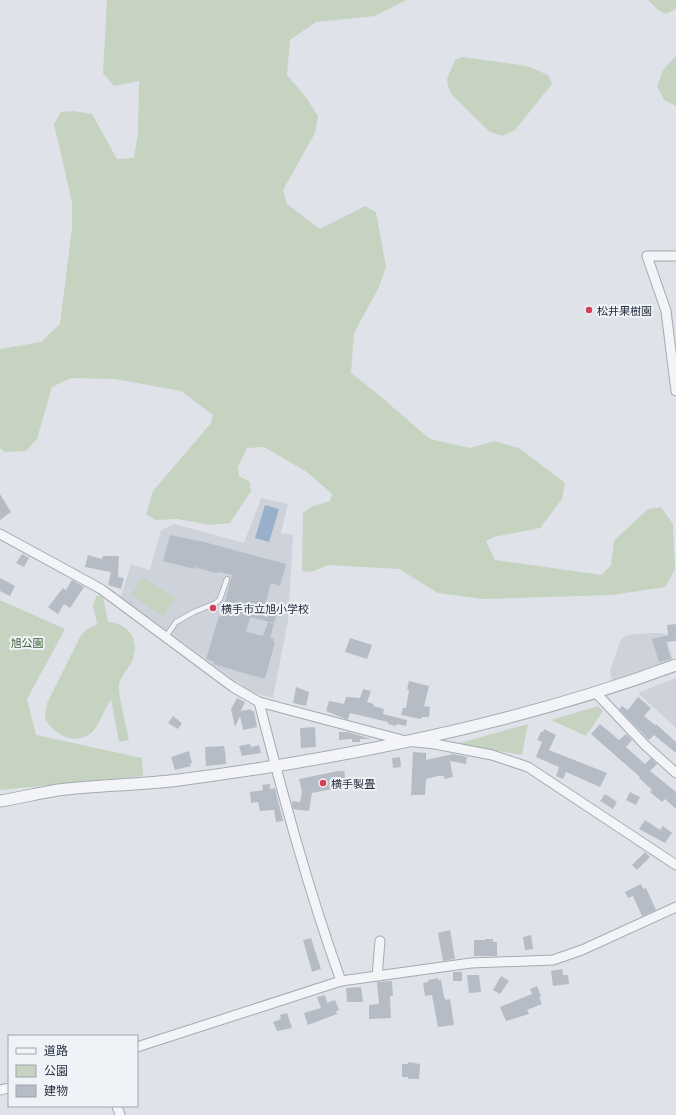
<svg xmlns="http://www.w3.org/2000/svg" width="676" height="1115" font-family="'Exo 2','Noto Sans JP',sans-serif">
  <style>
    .built { fill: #cdd2db }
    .green { fill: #c5d3c0 }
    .water { fill: #99b0ca }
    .building { fill: #b6bcc6 }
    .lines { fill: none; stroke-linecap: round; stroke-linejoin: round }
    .service-casing { stroke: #a4aab3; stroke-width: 6 }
    .minor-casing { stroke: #a4aab3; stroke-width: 11 }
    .tertiary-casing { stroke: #a4aab3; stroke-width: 13 }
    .service { stroke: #f2f4f7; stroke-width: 4.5 }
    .minor { stroke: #f2f4f7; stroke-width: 9 }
    .tertiary { stroke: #f2f4f7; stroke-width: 11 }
    .poi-dot { fill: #d33f54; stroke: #eff2f6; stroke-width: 1.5 }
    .labels { text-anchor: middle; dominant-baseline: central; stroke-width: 4; stroke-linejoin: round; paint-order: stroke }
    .poi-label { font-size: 11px; fill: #273041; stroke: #eff2f6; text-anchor: start }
    .park-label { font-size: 11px; fill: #3b5d34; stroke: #eff2f6 }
  </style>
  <rect width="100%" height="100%" fill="#dfe3e9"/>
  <!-- built -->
  <g class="built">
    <polygon points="261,498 288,504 281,533 293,535 288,620 273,698 251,692 121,597 131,564 150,570 161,530 174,524 244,543"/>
    <polygon points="649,633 665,633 673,660 612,682 610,671 621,639 628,635"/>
    <polygon points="676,678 676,728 638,693"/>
  </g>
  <!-- green -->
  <g class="green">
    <polygon points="107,0 406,0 375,16 316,22 290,40 287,75 305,96 318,116 315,133 283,190 287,204 320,229 365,206 376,212 386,267 379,287 354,333 351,373 374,391 430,439 470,448 494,441 519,448 565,483 562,499 540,528 494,537 486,541 495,560 602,575 611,565 614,541 620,535 648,509 661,507 673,524 675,570 665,587 612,595 483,599 438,593 399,569 328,565 311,572 302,571 303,513 311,507 330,501 332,494 307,472 264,447 247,448 238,467 239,476 250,482 251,491 230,523 211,525 177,519 156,520 146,514 153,491 211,423 213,415 181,391 115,379 71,378 52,387 37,439 26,451 5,452 0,448 0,349 41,342 60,324 72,228 72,202 54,124 61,112 74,111 92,114 117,159 134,158 138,133 139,81 114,86 103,73"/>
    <polygon points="648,0 676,0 676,9 666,14 658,10"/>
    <polygon points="676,56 676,106 664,100 657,86 663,70"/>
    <polygon points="463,57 527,66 548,75 552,84 515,130 502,136 490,132 452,95 448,86 447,79 455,60"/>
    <polygon points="143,577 175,598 163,616 131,595"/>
    <path d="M97 595 103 597 108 622C128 623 141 640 132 661 129 668 120 677 119 685 118 696 127 728 129 740L119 742 111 699C104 709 99 727 90 734 72 746 54 733 45 719L47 703 80 637 86 630 97 624 93 605Z"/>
    <polygon points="0,600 65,629 27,699 36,735 142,758 143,776 0,790"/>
    <polygon points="598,706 603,711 586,736 551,720"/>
    <polygon points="528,724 522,755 456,744"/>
  </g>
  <!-- water -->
  <polygon class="water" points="265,505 279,509 269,542 255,538"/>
  <!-- building -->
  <g class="building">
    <polygon points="0,494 11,512 0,520"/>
    <polygon points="170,535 204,542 286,564 280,586 271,583 265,605 278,608 274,623 250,617 246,632 263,636 268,622 274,624 270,638 274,639 273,641 275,642 265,679 213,664 214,662 206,659 219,616 221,617 232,575 219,572 215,573 195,567 194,569 163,561"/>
    <polygon points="22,554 29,558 24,567 16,563"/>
    <polygon points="88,555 102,559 103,556 119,556 118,577 124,578 121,589 108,585 111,572 85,567"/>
    <polygon points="0,578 15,586 10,596 0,591"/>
    <polygon points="72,580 84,587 70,608 64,604 58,614 48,607 63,588 66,590"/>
    <polygon points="676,624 676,641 666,642 671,659 659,662 652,639 668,635 667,625"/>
    <polygon points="350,638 372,645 367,659 345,652"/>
    <polygon points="409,681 429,686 424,706 430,707 429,717 422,717 421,719 401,715 403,708 406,708 409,690 407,689"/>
    <polygon points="296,687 309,692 306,706 293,703"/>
    <polygon points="363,689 371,691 367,702 374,704 373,706 384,709 383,714 407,720 406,726 397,724 396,726 388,724 388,722 350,713 348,720 326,711 329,701 344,704 346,697 360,698"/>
    <polygon points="638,697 651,708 644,716 655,725 656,724 676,742 676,753 654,735 649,740 619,709 622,706 628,710"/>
    <polygon points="237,698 245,702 241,711 251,709 251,711 254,711 257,727 243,730 240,716 235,727 231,709"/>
    <polygon points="173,716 182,723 178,729 168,723"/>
    <polygon points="600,724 619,740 626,734 632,740 626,747 645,764 651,758 657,764 650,771 676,792 676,809 665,799 662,802 650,792 652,790 639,778 640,777 591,734"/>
    <polygon points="315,727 316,747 301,748 300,728"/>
    <polygon points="544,729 556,735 549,750 607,773 600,787 566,772 563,779 556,776 559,767 536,757 542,742 537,740 541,732 543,732"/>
    <polygon points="339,732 348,732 371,739 360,739 360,742 352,742 352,739 339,740"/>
    <polygon points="250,744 251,747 259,745 261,753 242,756 239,746"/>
    <polygon points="225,746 223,750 225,749 226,764 206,766 205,747"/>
    <polygon points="189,751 192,763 190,763 191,766 175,770 171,757"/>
    <polygon points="413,752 426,753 426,760 453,754 467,757 466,764 450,761 453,777 444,779 444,776 438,776 426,779 425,795 411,795"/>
    <polygon points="400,757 401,767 393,768 392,758"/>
    <polygon points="338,771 344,771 347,786 312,793 309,811 293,809 292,801 300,802 302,792 299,779"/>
    <polygon points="270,784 270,789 275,788 283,821 276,822 274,810 260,811 258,802 251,803 250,792 263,790 262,785"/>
    <polygon points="630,792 640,797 636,805 626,800"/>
    <polygon points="605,794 617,802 613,809 600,801"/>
    <polygon points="645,820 660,830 663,826 672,833 665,843 639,829"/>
    <polygon points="645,852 650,857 637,870 632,865"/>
    <polygon points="641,884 643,889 646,888 656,910 642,916 633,896 628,898 625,892"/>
    <polygon points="450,930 455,959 443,961 438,933"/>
    <polygon points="531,935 533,949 525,950 523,937"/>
    <polygon points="311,938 321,969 312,972 303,940"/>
    <polygon points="485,939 493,939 493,942 497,942 497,956 474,956 474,940 485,940"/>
    <polygon points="562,969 563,975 568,975 569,984 553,986 551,971"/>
    <rect x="453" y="972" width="9" height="9"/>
    <polygon points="467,975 479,975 481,992 469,993"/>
    <polygon points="501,976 509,981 500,994 493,990"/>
    <polygon points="438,978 438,980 441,980 444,997 446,1000 450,999 454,1025 438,1027 432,995 425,996 423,983 428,982 428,980"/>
    <polygon points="392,981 393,996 390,996 391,1018 369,1019 369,1005 379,1004 377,982"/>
    <polygon points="537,986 541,996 539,997 542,1004 527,1010 529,1014 506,1021 500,1007 532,994 530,989"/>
    <polygon points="361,987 363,1002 347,1002 346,988"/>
    <polygon points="325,995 327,1003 335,1000 339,1010 336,1011 337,1014 308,1025 304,1013 321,1008 317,997"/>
    <polygon points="287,1013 292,1028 277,1031 273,1022 281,1019 280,1015"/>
    <polygon points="408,1062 420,1064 419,1079 408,1079 408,1077 402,1077 402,1064 408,1064"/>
  </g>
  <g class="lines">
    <defs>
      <polyline id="service" points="165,638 176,622 194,612 216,603 220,599 227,579"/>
      <g id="minor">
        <polyline points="676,256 647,256 666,311 676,391"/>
        <polyline points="0,534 101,589 233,687 259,702 406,741 435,744 492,755 528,767 676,865"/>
        <polyline points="596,693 646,746 676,773"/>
        <path d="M259 702C283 796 308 889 341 981"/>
        <polyline points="377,976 380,941"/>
        <polyline points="137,1047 341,981 471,963 553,960 582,950 676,907"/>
        <polyline points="0,1090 9,1088"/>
        <polyline points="117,1106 120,1115"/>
      </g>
      <path id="tertiary" d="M0 801C19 798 39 793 58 790 98 785 139 785 179 780 348 758 517 724 676 665"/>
    </defs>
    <!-- service casing -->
    <use href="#service" class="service-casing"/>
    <!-- minor casing -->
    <use href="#minor" class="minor-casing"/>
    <!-- tertiary casing -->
    <use href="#tertiary" class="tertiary-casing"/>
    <!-- service -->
    <use href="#service" class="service"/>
    <!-- minor -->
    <use href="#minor" class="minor"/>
    <!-- tertiary -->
    <use href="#tertiary" class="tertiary"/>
  </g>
  <!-- markers -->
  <g class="poi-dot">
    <circle cx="589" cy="310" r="4"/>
    <circle cx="213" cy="608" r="4"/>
    <circle cx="323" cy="783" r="4"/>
  </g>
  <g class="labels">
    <!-- poi labels -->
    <g class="poi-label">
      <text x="597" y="310">松井果樹園</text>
      <text x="221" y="608">横手市立旭小学校</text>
      <text x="331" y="783">横手製畳</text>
    </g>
    <!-- park labels -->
    <g class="park-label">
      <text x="27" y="642">旭公園</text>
    </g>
  </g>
  <!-- legend -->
  <rect x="8" y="1035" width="130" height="72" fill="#eff2f6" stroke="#9fa4ae"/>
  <rect x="16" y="1048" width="20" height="6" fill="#f2f4f7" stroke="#9fa4ae"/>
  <text x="44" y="1055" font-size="12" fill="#273041">道路</text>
  <rect x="16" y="1065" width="20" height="12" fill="#c5d3c0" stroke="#9fa4ae"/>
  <text x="44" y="1075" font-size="12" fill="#273041">公園</text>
  <rect x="16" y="1085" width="20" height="12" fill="#b6bcc6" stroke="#9fa4ae"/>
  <text x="44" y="1095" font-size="12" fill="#273041">建物</text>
</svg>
